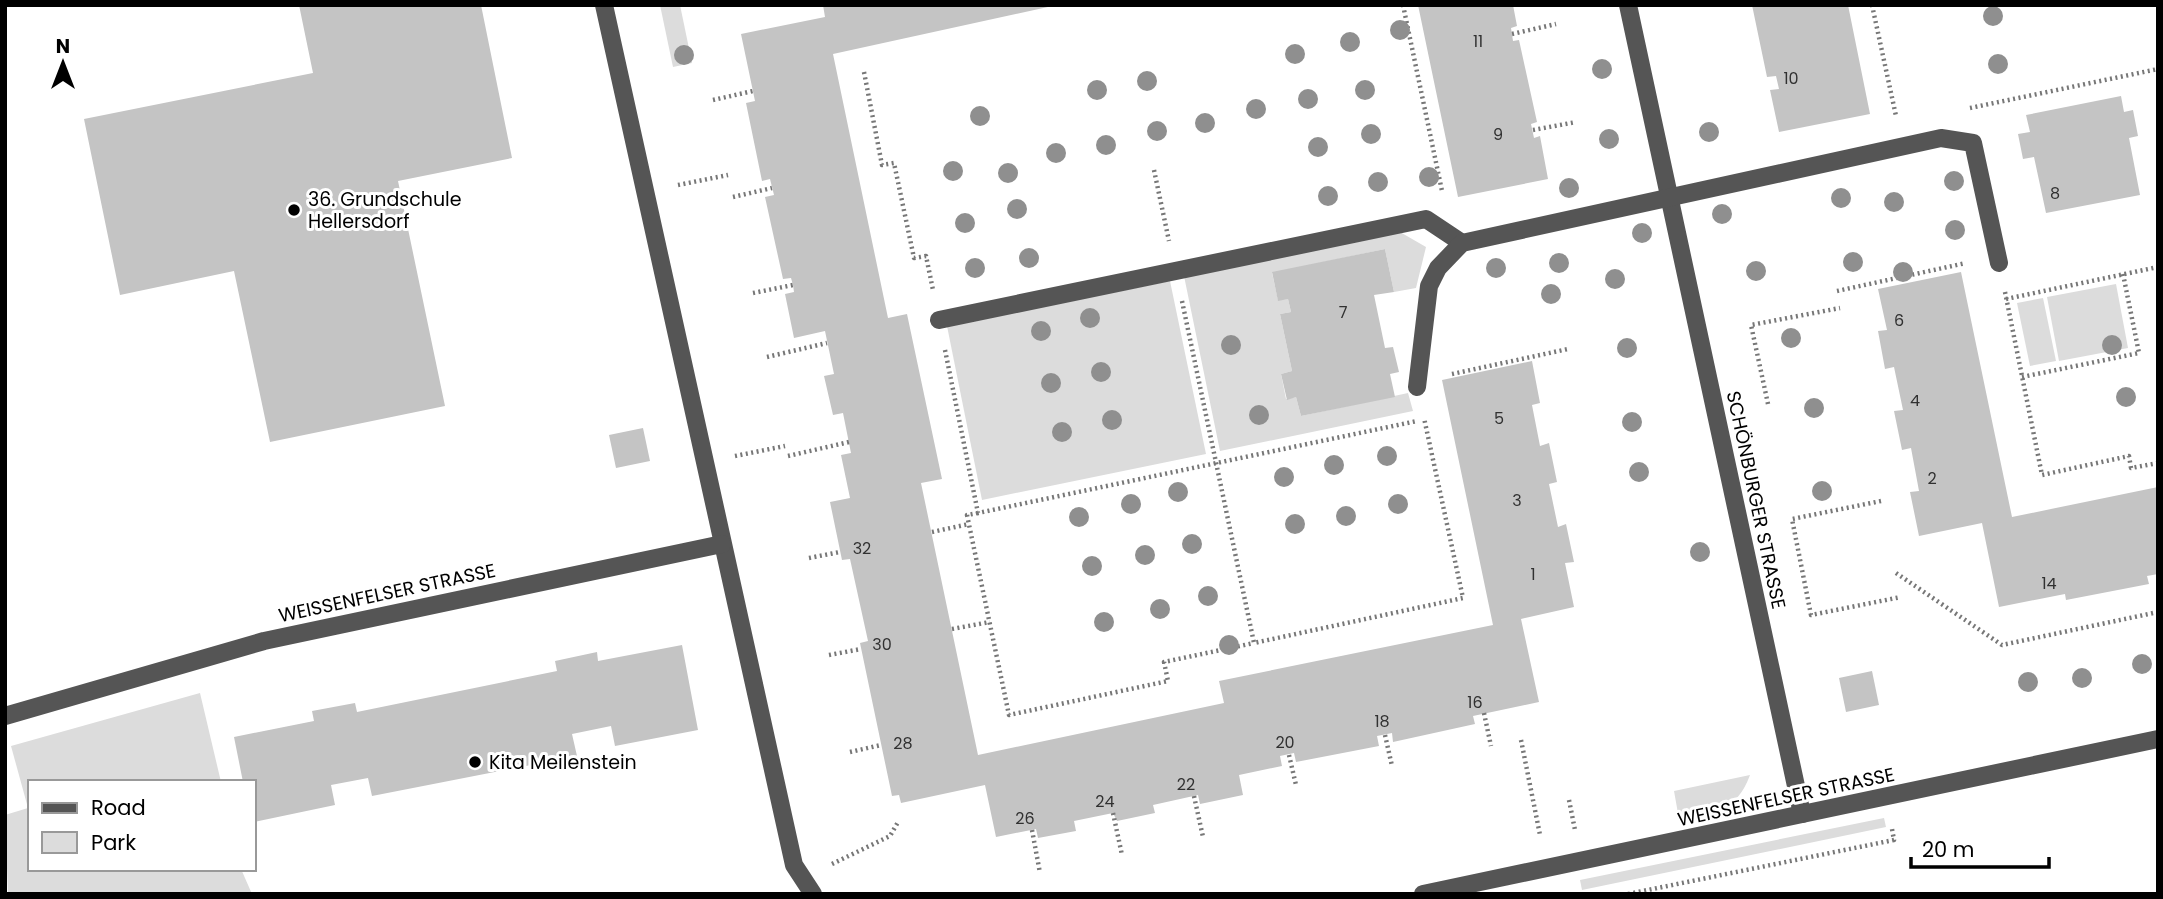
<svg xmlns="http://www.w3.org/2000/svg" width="2163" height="899" font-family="Poppins,sans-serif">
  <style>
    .green { fill: #dcdcdc }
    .building { fill: #c4c4c4 }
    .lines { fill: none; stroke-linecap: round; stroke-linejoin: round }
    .path { stroke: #777; stroke-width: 4.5; stroke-dasharray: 2 3.5; stroke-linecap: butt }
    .minor { stroke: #555; stroke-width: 18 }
    .tree { fill: #8f8f8f }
    .poi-dot { fill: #000; stroke: #fff; stroke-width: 2.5 }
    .labels { text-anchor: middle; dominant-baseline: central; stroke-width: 6; stroke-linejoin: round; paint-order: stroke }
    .number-label { font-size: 16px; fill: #313131 }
    .poi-label { font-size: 19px; fill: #000; stroke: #fff; text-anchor: start }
    .street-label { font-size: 19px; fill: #000; stroke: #fff }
  </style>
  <rect width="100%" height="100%" fill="#fff"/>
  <!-- green -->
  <g class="green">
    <polygon points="660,5 680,5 692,63 673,67"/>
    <polygon points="1400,232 1426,247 1416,288 1394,292 1385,249 1272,273 1278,300 1288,299 1291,312 1280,314 1292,371 1281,374 1286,399 1296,397 1301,416 1408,393 1413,411 1220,451 1184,276"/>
    <polygon points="1170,281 1206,454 982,500 947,326"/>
    <polygon points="2116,284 2128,348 2059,361 2047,297"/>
    <polygon points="2043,298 2056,361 2030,366 2017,303"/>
    <polygon points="200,693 221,782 30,782 30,869 241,869 252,894 8,894 5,815 28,808 11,746"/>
    <path d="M1750 775C1736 813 1714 811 1679 819L1674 791Z"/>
    <polygon points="1884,818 1886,827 1582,890 1580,880"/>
  </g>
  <!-- building -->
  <g class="building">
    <polygon points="299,5 481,5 512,158 398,181 445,406 270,442 234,271 120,295 84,119 313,73"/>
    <polygon points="823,5 1057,5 833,54 888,318 907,314 942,479 921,483 978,755 1224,703 1219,681 1493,625 1442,380 1532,361 1540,403 1532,405 1540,446 1549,443 1557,482 1549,484 1558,527 1566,524 1574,562 1565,563 1574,607 1521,619 1539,702 1473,716 1475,724 1393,742 1392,733 1377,736 1379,746 1296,762 1294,753 1280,756 1282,766 1239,775 1243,795 1200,804 1198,795 1153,805 1155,813 1117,821 1113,813 1074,821 1076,831 1038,838 1036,829 996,837 985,785 901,803 899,795 892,796 860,643 868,641 850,559 842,560 830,502 850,498 841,455 851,453 843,413 833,415 824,376 834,374 825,331 794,338 785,294 794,292 793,285 791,278 783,279 765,197 774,195 770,179 762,181 746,103 755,101 741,34 825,17"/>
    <polygon points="1418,5 1513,5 1517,26 1511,28 1513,41 1519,40 1537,122 1531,124 1534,138 1540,136 1548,179 1458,197"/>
    <polygon points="1752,5 1848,5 1870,114 1779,132 1770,90 1779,89 1776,76 1767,77"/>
    <polygon points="2121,96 2124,112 2133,110 2138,136 2129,138 2140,195 2046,213 2034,157 2023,159 2018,134 2030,132 2026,115"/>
    <polygon points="1385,249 1394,292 1374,295 1385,348 1393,347 1399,372 1390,374 1395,397 1301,416 1296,397 1287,400 1281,374 1292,371 1280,314 1291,312 1288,299 1278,301 1272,272"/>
    <polygon points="1961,272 2012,517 2158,487 2158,574 2147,576 2149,584 2066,600 2065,594 1999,607 1982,523 1919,536 1910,492 1919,491 1911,448 1902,450 1894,411 1903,410 1894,367 1885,369 1878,331 1887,330 1878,289"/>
    <polygon points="643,428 650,461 616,468 609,435"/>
    <polygon points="682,645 698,730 615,746 611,726 572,734 577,756 372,796 368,778 331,785 335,805 254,822 254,782 243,782 234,737 314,721 312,711 355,703 357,712 557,671 555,661 597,652 598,661"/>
    <polygon points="1872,671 1879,705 1846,712 1839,678"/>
  </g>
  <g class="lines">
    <!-- path -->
    <g class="path">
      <polyline points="1403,5 1442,191"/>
      <polyline points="1872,5 1896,116"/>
      <polyline points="1512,34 1556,24"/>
      <polyline points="864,72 882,165 894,163 914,258 926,256 933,290"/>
      <polyline points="713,100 753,91"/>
      <polyline points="1970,108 2158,69"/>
      <polyline points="1533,130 1576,122"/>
      <polyline points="1154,170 1169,241"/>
      <polyline points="678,185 728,175"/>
      <polyline points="733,197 772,188"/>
      <polyline points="1837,291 1966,263"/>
      <polyline points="2005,292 2042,475 2129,456 2131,468 2158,463"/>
      <polyline points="753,293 793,285"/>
      <polyline points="2006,299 2158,267"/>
      <polyline points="1182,301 1254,643 1463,598 1424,418"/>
      <polyline points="945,350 978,513 1417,421"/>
      <polyline points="767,357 827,343"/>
      <polyline points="1452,374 1568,349"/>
      <polyline points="2022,377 2139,353 2123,274"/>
      <polyline points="1768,404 1751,325 1840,308"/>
      <polyline points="735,456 785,446"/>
      <polyline points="788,456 849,442"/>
      <polyline points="1881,501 1792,519 1811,615 1901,597"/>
      <polyline points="978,513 967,515 1009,715 1168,681 1164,662 1254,643"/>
      <polyline points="932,532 969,524"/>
      <polyline points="809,558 840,552"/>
      <polyline points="1896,573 2002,645 2158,612"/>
      <polyline points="952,629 990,622"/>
      <polyline points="829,655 861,649"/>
      <polyline points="1484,713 1491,746"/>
      <polyline points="1385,735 1392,766"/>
      <polyline points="1521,740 1540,835"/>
      <polyline points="850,752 881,745"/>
      <polyline points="1289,755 1296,785"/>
      <polyline points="1194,796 1203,837"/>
      <polyline points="1569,800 1575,830"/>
      <polyline points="1113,813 1122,855"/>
      <polyline points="1032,830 1040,873"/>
      <polyline points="832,864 890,836 898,822"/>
      <polyline points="1628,894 1889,841 1894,840 1892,829"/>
    </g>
    <!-- minor -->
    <g class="minor">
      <polyline points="604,5 794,865 813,894"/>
      <polyline points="1628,5 1802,814"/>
      <polyline points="939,320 1426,219 1462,243"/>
      <polyline points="1417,387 1429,286 1438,268 1462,243 1941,138 1973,143 1999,263"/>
      <polyline points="5,716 264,641 722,544"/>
      <polyline points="1423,894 2158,739"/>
    </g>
  </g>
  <!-- trees -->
  <g class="tree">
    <circle cx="1993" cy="16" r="10"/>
    <circle cx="1400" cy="30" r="10"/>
    <circle cx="1350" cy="42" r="10"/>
    <circle cx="1295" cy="54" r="10"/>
    <circle cx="684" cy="55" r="10"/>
    <circle cx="1998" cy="64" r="10"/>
    <circle cx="1602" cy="69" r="10"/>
    <circle cx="1147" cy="81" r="10"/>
    <circle cx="1097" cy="90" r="10"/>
    <circle cx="1365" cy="90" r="10"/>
    <circle cx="1308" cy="99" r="10"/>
    <circle cx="1256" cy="109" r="10"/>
    <circle cx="980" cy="116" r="10"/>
    <circle cx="1205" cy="123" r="10"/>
    <circle cx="1157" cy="131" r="10"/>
    <circle cx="1709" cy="132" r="10"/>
    <circle cx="1371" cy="134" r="10"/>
    <circle cx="1609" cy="139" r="10"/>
    <circle cx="1106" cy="145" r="10"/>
    <circle cx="1318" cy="147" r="10"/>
    <circle cx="1056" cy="153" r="10"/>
    <circle cx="953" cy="171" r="10"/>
    <circle cx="1008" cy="173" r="10"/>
    <circle cx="1429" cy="177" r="10"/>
    <circle cx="1954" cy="181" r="10"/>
    <circle cx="1378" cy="182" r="10"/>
    <circle cx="1569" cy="188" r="10"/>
    <circle cx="1328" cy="196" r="10"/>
    <circle cx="1841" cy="198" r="10"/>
    <circle cx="1894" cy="202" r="10"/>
    <circle cx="1017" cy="209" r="10"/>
    <circle cx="1722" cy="214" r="10"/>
    <circle cx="965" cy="223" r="10"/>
    <circle cx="1955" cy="230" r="10"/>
    <circle cx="1642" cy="233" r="10"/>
    <circle cx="1029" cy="258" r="10"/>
    <circle cx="1853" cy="262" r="10"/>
    <circle cx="1559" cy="263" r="10"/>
    <circle cx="975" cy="268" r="10"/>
    <circle cx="1496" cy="268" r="10"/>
    <circle cx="1756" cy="271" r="10"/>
    <circle cx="1903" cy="272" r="10"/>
    <circle cx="1615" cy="279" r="10"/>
    <circle cx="1551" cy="294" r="10"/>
    <circle cx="1090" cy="318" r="10"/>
    <circle cx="1041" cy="331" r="10"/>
    <circle cx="1791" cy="338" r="10"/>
    <circle cx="1231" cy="345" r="10"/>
    <circle cx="2112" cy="345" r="10"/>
    <circle cx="1627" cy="348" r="10"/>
    <circle cx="1101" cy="372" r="10"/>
    <circle cx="1051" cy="383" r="10"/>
    <circle cx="2126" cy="397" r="10"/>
    <circle cx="1814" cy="408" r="10"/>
    <circle cx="1259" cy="415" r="10"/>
    <circle cx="1112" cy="420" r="10"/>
    <circle cx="1632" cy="422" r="10"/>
    <circle cx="1062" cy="432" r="10"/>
    <circle cx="1387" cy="456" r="10"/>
    <circle cx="1334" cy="465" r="10"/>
    <circle cx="1639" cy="472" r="10"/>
    <circle cx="1284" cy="477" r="10"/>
    <circle cx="1822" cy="491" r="10"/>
    <circle cx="1178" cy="492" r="10"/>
    <circle cx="1131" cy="504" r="10"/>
    <circle cx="1398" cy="504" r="10"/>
    <circle cx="1346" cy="516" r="10"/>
    <circle cx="1079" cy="517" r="10"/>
    <circle cx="1295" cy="524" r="10"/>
    <circle cx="1192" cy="544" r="10"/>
    <circle cx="1700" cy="552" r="10"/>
    <circle cx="1145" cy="555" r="10"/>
    <circle cx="1092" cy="566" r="10"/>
    <circle cx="1208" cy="596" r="10"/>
    <circle cx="1160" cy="609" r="10"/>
    <circle cx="1104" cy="622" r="10"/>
    <circle cx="1229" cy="645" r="10"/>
    <circle cx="2142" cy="664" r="10"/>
    <circle cx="2082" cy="678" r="10"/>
    <circle cx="2028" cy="682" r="10"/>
  </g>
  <!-- markers -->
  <g class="poi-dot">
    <circle cx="294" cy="210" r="7"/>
    <circle cx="475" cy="762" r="7"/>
  </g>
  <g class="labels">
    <!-- number labels -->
    <g class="number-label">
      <text x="1478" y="41">11</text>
      <text x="1791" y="78">10</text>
      <text x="1498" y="134">9</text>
      <text x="2055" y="193">8</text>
      <text x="1343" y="312">7</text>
      <text x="1899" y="320">6</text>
      <text x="1915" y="400">4</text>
      <text x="1499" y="418">5</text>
      <text x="1932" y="478">2</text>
      <text x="1517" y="500">3</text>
      <text x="862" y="548">32</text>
      <text x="1533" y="574">1</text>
      <text x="2049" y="583">14</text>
      <text x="882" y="644">30</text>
      <text x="1475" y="702">16</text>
      <text x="1382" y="721">18</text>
      <text x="1285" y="742">20</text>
      <text x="903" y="743">28</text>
      <text x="1186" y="784">22</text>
      <text x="1105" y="801">24</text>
      <text x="1025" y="818">26</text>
    </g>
    <!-- poi labels -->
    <g class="poi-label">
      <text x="308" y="199">36. Grundschule<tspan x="308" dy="22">Hellersdorf</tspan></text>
      <text x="489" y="762">Kita Meilenstein</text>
    </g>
    <!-- street labels -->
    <g class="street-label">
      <text transform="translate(1756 500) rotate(78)">SCHÖNBURGER STRASSE</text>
      <text transform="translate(387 593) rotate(-12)">WEISSENFELSER STRASSE</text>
      <text transform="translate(1786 797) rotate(-12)">WEISSENFELSER STRASSE</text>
    </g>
  </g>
  <!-- border -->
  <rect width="2163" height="899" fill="none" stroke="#000000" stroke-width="14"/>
  <!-- legend -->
  <rect x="28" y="780" width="228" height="91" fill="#ffffff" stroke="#999999" stroke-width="2"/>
  <rect x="42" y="803" width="35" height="10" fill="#555555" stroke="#999999" stroke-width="2"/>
  <text x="91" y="815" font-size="21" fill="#000000">Road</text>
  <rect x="42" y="832" width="35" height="21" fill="#dcdcdc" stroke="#999999" stroke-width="2"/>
  <text x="91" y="850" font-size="21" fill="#000000">Park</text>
  <!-- north arrow -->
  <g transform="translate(63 63)" stroke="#ffffff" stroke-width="5" paint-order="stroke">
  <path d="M0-5L12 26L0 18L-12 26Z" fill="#000000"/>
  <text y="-10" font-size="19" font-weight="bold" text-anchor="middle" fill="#000000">N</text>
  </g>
  <!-- scale -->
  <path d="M1911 857v10h138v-10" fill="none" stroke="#000000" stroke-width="3.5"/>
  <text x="1922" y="857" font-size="21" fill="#000000" stroke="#ffffff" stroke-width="5" paint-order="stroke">20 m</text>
</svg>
